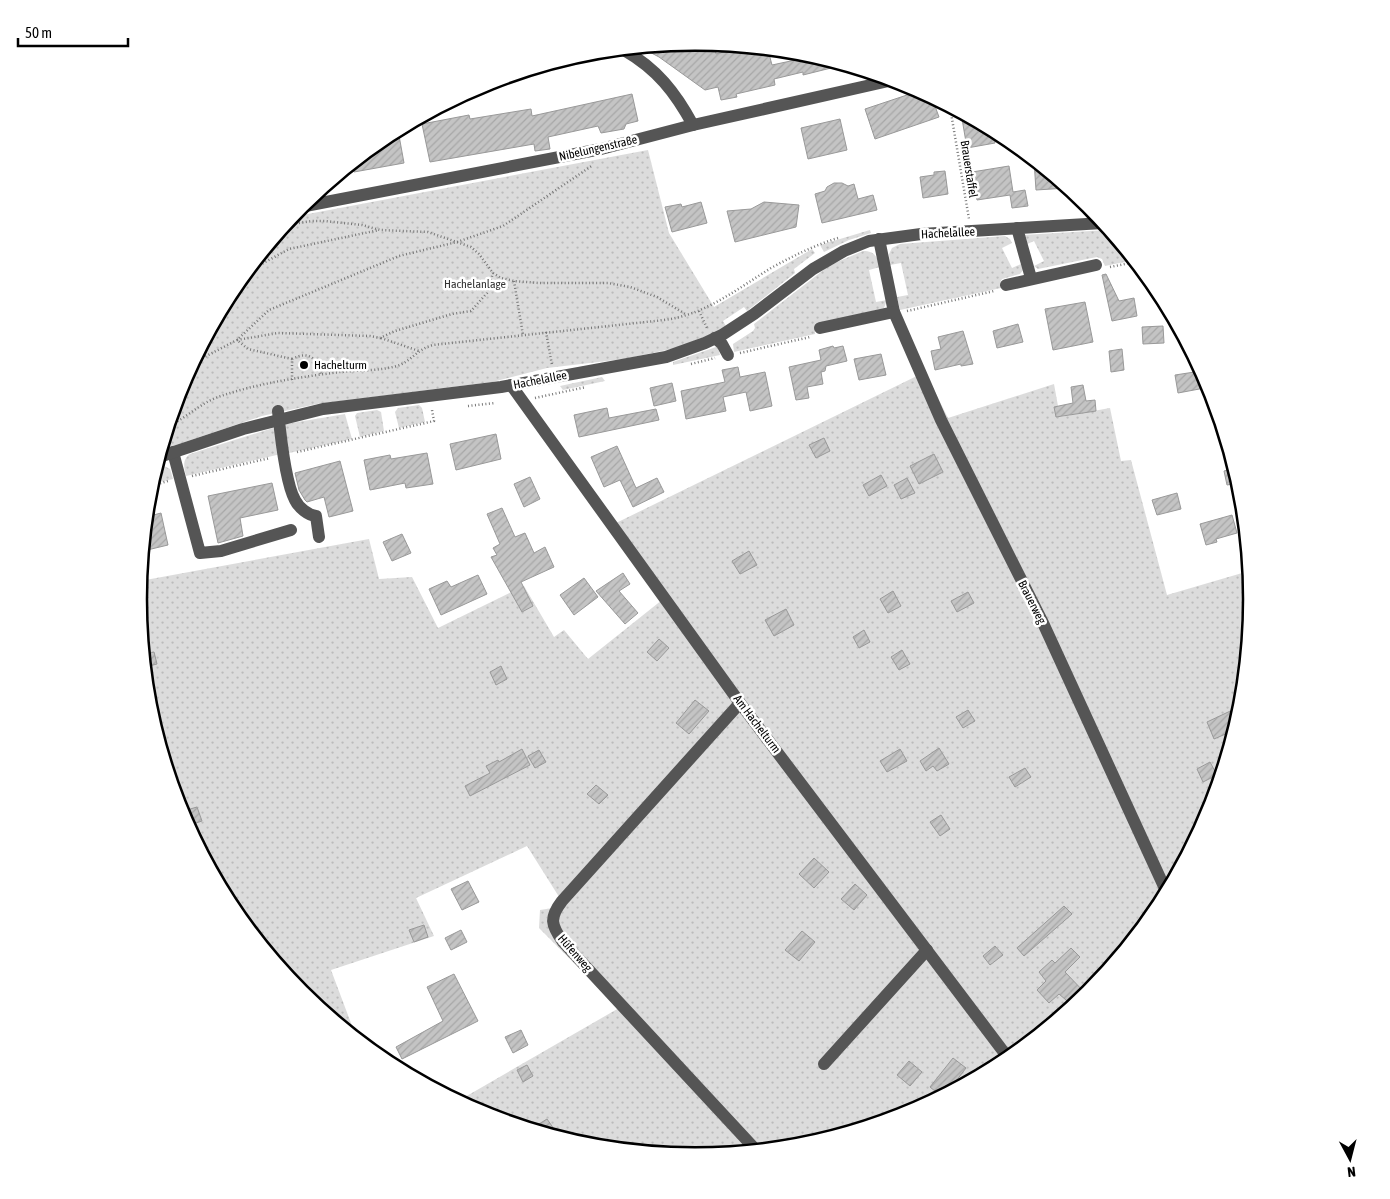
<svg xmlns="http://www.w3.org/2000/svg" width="1390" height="1199" font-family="'Asap Condensed',sans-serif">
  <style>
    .green { fill: url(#green-dots) }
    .building { fill: url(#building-hatch); stroke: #999 }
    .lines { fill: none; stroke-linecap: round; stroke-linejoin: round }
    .path { stroke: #777; stroke-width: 2.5; stroke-dasharray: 1 2.5; stroke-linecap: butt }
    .minor { stroke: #555; stroke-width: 12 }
    .poi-dot { fill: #000; stroke: #fff; stroke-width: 2 }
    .labels { text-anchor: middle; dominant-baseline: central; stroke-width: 5; stroke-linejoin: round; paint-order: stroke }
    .street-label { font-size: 12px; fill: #000; stroke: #fff }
    .park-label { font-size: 12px; fill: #333; stroke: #fff }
    .poi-label { font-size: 12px; fill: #000; stroke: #fff; text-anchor: start }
    .rim { fill: none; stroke: #000; stroke-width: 2.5 }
  </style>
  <defs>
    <pattern id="green-dots" width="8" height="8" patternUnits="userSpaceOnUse" patternTransform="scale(1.25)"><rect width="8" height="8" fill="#dcdcdc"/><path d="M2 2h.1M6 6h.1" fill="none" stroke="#bbb" stroke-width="1.8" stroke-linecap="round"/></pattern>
    <pattern id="building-hatch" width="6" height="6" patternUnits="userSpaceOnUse" patternTransform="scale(1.25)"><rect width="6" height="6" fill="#c4c4c4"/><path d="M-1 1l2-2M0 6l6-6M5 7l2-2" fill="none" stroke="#a7a7a7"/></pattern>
  </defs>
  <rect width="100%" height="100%" fill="#fff"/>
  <!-- green -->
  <g class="green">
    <polygon points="648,150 669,233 714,307 812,249 815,253 794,269 795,273 747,311 744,307 723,321 727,328 676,348 624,359 547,368 492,382 317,404 262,416 161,450 181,386 232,290 292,217"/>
    <polygon points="870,230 871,233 849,240 824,252 820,245"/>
    <polygon points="1108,230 1134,260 1105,266 1102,259 1097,257 1038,269 1034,266 1044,261 1034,241 1025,245 1023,235"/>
    <polygon points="1005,236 1010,239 1012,243 1002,248 1012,268 1021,264 1023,270 1020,274 1002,279 1000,283 1001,288 900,310 897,297 908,295 901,263 890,265 889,254 892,248 900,244"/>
    <path d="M863 251C875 251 877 257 880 267L869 270 876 302 887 300 884 308 815 326V334L734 352 733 344 753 331 755 328 754 324 830 265Z"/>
    <polygon points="716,347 718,348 720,355 673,365 673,362"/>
    <polygon points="925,372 948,418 1054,384 1060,417 1110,408 1121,461 1131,460 1167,595 1249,571 1252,600 1241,708 1209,813 1158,909 1089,994 1004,1063 908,1114 803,1146 695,1156 586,1146 482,1114 458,1101 619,1008 539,928 540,910 553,908 561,900 527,846 416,898 434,936 331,970 357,1039 301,993 232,909 180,812 149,708 138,599 140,581 369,539 379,579 412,577 438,628 524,586 554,637 564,630 588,659 662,600 616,523"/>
    <polygon points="602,377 605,381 563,390 560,386"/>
    <polygon points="419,405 422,408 425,422 399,428 395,412 398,408"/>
    <polygon points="377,410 381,412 384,431 360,437 355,416 357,413"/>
    <polygon points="345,414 352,439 289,453 284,429 286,424"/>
    <path d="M273 428 276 431 281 454 186 476C184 467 182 460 190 454Z"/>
    <polygon points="162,465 170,469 173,479 151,484 156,466"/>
  </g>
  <!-- building -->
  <g class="building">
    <polygon points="695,42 715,44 716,54 743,47 768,50 772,65 800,59 798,53 843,65 803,75 803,72 774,79 775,85 736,94 737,97 721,100 718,87 705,90 659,57 642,48"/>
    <polygon points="919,91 932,98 939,117 875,139 865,109"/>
    <polygon points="632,94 638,121 626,124 624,129 601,133 598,126 548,137 550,149 535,151 534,144 430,162 422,124 469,115 470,119 531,109 532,116"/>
    <polygon points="961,113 993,130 995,143 967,148"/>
    <polygon points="840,119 847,150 808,159 801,128"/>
    <polygon points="398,130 404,163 354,172 353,163 386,136"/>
    <polygon points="1034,161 1058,181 1067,188 1036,190"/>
    <polygon points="1009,166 1013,192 1025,190 1028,206 1012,208 1010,195 977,200 972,172"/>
    <polygon points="945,171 948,194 923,198 920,177 934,175 934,172"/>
    <polygon points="834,183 842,183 848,186 854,184 858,199 873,195 877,210 822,223 815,194 825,191 827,187"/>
    <polygon points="701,202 707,223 672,232 665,207 681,204 682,207"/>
    <polygon points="764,202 799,205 796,227 735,242 727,211 751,209"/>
    <polygon points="1106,274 1119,301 1134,298 1137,316 1112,321 1102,275"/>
    <polygon points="1085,302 1093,342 1053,350 1045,309"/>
    <polygon points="1018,324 1023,342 997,348 993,331"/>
    <polygon points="1163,326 1164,343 1143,344 1142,327"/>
    <polygon points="963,331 973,364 961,366 961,364 935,370 931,351 941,349 938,337"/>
    <polygon points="833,346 834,348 843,346 847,361 826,366 825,371 821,372 823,384 807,387 809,398 796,400 789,367 821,360 819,350"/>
    <polygon points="1122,349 1124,370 1111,372 1109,351"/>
    <polygon points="881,354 886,375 859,380 854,359"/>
    <polygon points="738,367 740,377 765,372 772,406 750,411 746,392 723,397 726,411 686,419 681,391 725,382 722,370"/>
    <polygon points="1201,371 1210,387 1178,393 1175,375"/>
    <polygon points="672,383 676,401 654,406 650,388"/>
    <polygon points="1083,385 1086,401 1095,400 1096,411 1056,417 1054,407 1073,403 1071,387"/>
    <polygon points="607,408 609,418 656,409 659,420 579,437 574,415"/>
    <polygon points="496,434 501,459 456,470 450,444"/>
    <polygon points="824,438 830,451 816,458 809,445"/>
    <polygon points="617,446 636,488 657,478 664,492 633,507 620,480 604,487 591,457"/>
    <polygon points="427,453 433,484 406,488 405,483 370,490 364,460 390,455 391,459"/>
    <polygon points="934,454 943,472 919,484 910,466"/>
    <polygon points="340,461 353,511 329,517 324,497 307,502 305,500 299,490 295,473"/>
    <polygon points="1234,468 1239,483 1227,485 1224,471"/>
    <polygon points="881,475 887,486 869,496 863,485"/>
    <polygon points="530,477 540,499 524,507 514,484"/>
    <polygon points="907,478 915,493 901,499 894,485"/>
    <polygon points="272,483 278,510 240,518 243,536 218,543 208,496"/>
    <polygon points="1177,493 1181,509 1157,515 1152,500"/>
    <polygon points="502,508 515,537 525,533 534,553 545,547 554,567 521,582 533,606 522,612 491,557 497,555 493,548 500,544 487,514"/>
    <polygon points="161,513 168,545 143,551 146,517"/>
    <polygon points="1232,515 1237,533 1216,539 1217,542 1206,545 1200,524"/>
    <polygon points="402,534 411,553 392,561 383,542"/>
    <polygon points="749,551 757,565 740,574 732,561"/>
    <polygon points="623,573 630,584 619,591 638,613 625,624 596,591"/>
    <polygon points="478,575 487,594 441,615 429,589 447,581 451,587"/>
    <polygon points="584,578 598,597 574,615 560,595"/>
    <polygon points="893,591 901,606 888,613 880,599"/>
    <polygon points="968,592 974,603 957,612 951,601"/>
    <polygon points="786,609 794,625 774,636 765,620"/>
    <polygon points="864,630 870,642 859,648 853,637"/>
    <polygon points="659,639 669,648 657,661 647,652"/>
    <polygon points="902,650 910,664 899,670 891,657"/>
    <polygon points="154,652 157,664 145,667 143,655"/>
    <polygon points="501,666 507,679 496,685 490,672"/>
    <polygon points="695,700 709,711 689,734 676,723"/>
    <polygon points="1241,706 1235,730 1214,739 1207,722"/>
    <polygon points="968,710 975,721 963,728 956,717"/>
    <polygon points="939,748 949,764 937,771 933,766 926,771 920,761"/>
    <polygon points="522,749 530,765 470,796 465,786 490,773 486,766 498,760 499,762"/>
    <polygon points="900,749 907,761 887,772 880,761"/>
    <polygon points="539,750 546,762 535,768 528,756"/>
    <polygon points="1210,762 1217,775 1203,782 1197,769"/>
    <polygon points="1025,768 1031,777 1015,787 1009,777"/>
    <polygon points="596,785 608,795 599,804 587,794"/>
    <polygon points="197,807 202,821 187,826 180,812"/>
    <polygon points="941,815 950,829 940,836 930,822"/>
    <polygon points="814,858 829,872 814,888 799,874"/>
    <polygon points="468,881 479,902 462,910 451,889"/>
    <polygon points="855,884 867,895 854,910 841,899"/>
    <polygon points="1064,906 1072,914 1024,956 1017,948"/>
    <polygon points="424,925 428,937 414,942 409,930"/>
    <polygon points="461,930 467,942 451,950 445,938"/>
    <polygon points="802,931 815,942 799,961 785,950"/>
    <polygon points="995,946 1003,955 990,965 983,956"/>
    <polygon points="1071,948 1080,957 1065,972 1087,995 1073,1006 1059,994 1049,1003 1037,990 1046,981 1039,972 1052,960 1055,963"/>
    <polygon points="454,974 478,1021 402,1059 396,1047 443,1021 427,987"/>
    <polygon points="521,1030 528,1045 513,1053 505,1037"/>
    <polygon points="953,1058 966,1068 953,1085 951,1083 941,1096 930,1087"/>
    <polygon points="909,1061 922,1072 910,1086 897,1075"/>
    <polygon points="527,1065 533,1076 523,1082 517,1070"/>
    <polygon points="547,1119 554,1129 546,1133 531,1129"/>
  </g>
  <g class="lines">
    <!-- path -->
    <g class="path">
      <polyline points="950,107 969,219"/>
      <polyline points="336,177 337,186"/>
      <polyline points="285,225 312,221 325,221 362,225 380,230 428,232 471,247 479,254 493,273 501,278 514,281 539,283 608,283 630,287 657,297 687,315"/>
      <polyline points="1110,267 1135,262"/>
      <polyline points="247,272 289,249 379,230"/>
      <polyline points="514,281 523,335"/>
      <polyline points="699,311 707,328"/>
      <polyline points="907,311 994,291"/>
      <polyline points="546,332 552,365"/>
      <polyline points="381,338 419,351"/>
      <polyline points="740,353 810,337"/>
      <polyline points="292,359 248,349 237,340 278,333 370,336 380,338 395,331 452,314 471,311 487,293 493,273"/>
      <polyline points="193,363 237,340 269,310 399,256 457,242 503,226 593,165"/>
      <polyline points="691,364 715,358"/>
      <path d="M292 380V359C310 350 317 359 321 375"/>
      <polyline points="535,398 586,387"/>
      <polyline points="468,406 495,403"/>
      <path d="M168 426C187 418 201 402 221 396 259 383 301 377 340 372 359 370 379 371 397 366 412 361 417 349 433 345L664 320C705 315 737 289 771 268 793 256 815 245 838 238"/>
      <polyline points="297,452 434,421 432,410"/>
      <polyline points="192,476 270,458"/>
      <polyline points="150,486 168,481"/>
    </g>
    <!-- minor -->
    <g class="minor">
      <path d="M624 50C657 69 675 92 693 125"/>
      <polyline points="300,207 601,149 693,125 893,80"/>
      <polyline points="1017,228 1031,278"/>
      <polyline points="879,239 894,312 941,420 1043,623 1167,893"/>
      <polyline points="1006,285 1096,265"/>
      <polyline points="820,328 894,312"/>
      <polyline points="715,338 722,344 728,355"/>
      <polyline points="511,385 740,703 1009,1059"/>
      <path d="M278 411C280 431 286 484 295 500 299 508 308 515 316 516L319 537"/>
      <polyline points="173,452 200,553 221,551 291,530"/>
      <polyline points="159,457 243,429 323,409 501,387 666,357 705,343 722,335 754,314 813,269 844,251 869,241 921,234 1103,223"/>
      <path d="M740 703 562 901C549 918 551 925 563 942L756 1150"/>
      <polyline points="824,1064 927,950"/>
    </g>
  </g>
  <!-- markers -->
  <circle class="poi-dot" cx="304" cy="365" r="5"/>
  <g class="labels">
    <!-- street labels -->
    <g class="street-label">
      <text transform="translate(598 148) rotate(-13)">Nibelungenstraße</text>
      <text transform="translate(969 169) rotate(81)">Brauerstaffel</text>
      <text transform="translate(948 233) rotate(-3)">Hachelallee</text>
      <text transform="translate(540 380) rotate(-11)">Hachelallee</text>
      <text transform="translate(1032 602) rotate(63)">Brauerweg</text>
      <text transform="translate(757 724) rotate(53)">Am Hachelturm</text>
      <text transform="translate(575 953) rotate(49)">Hüfenweg</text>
    </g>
    <!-- park labels -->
    <g class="park-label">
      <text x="475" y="284">Hachelanlage</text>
    </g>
    <!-- poi labels -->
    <g class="poi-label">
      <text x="314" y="365">Hachelturm</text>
    </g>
  </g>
  <!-- crop -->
  <path d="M0 0H1390V1199H0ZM147 599a548 548 0 1 1 1096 0a548 548 0 1 1-1096 0Z" fill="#fff" fill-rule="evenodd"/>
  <path class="rim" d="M147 599a548 548 0 1 1 1096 0a548 548 0 1 1-1096 0Z"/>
  <!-- north arrow -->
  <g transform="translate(1350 1159) rotate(173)" stroke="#ffffff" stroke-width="4" paint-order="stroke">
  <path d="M0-4L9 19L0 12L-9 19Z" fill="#000000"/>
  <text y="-8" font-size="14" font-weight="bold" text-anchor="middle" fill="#000000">N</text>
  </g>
  <!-- scale -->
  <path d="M18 38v8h110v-8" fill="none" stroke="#000000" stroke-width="2.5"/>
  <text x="25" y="38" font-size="15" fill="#000000" stroke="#ffffff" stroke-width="4" paint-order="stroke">50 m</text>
</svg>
